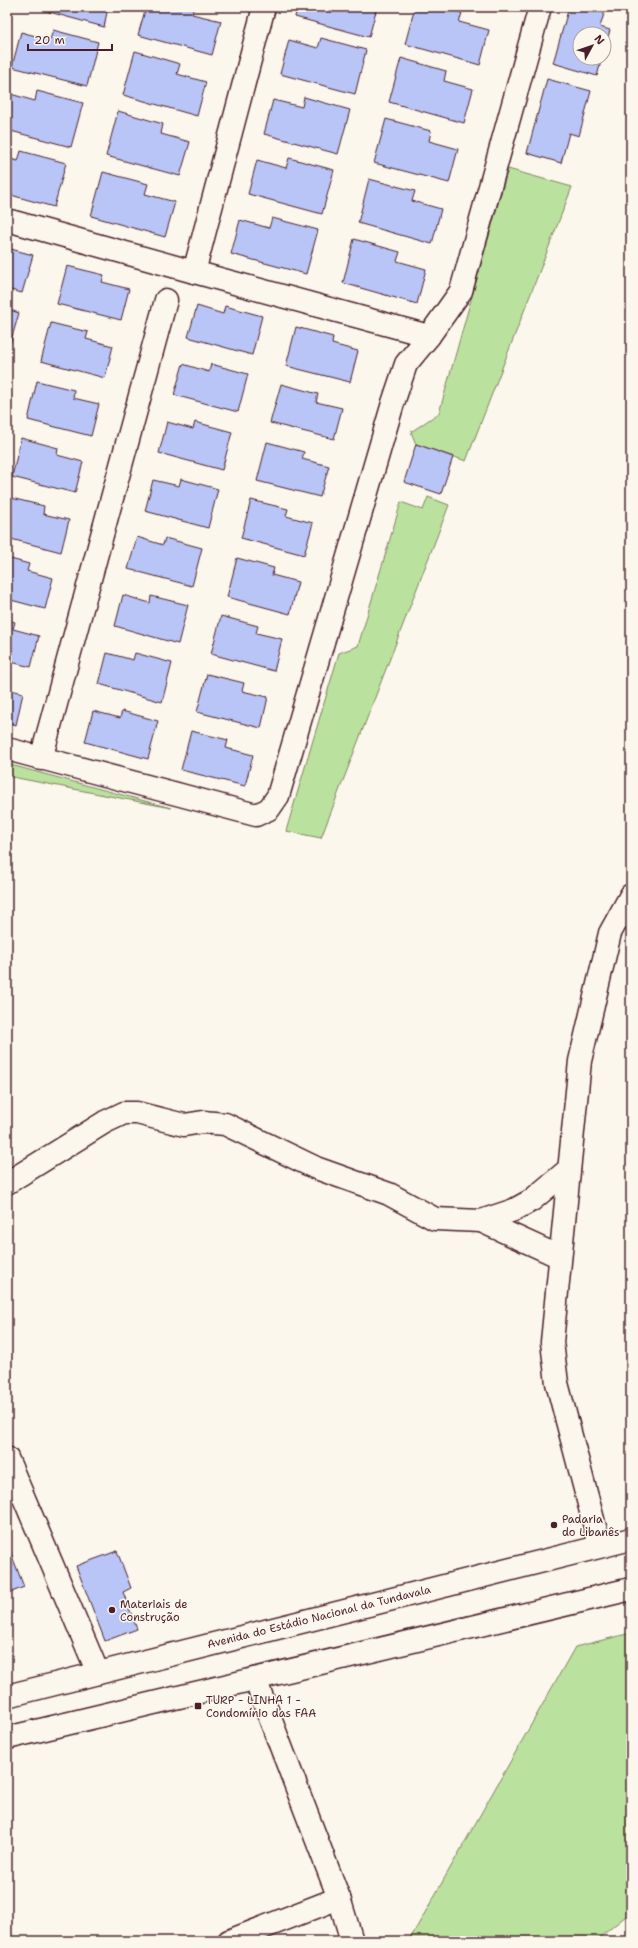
<svg xmlns="http://www.w3.org/2000/svg" width="638" height="1948" font-family="'Shantell Sans',sans-serif">
  <style>
    .green { fill: #bae29e; stroke: #828064 }
    .building { fill: #b8c5f6; stroke: #4a1f2b }
    .lines { fill: none; stroke-linecap: round; stroke-linejoin: round }
    .minor-casing { stroke: #4a1f2b; stroke-width: 25 }
    .minor { stroke: #fbf7ec; stroke-width: 22 }
    .poi-dot { fill: #4a1f2b; stroke: #fbf7ec; stroke-width: 1.5 }
    .labels { text-anchor: middle; dominant-baseline: central; stroke-width: 3; stroke-linejoin: round; paint-order: stroke }
    .poi-label { font-size: 11px; fill: #4a1f2b; stroke: #fbf7ec; text-anchor: start }
    .street-label { font-size: 11px; fill: #4a1f2b; stroke: #fbf7ec }
  </style>
  <rect width="100%" height="100%" fill="#fbf7ec"/>
  <filter id="ink" filterUnits="userSpaceOnUse"><feTurbulence type="fractalNoise" baseFrequency=".025" numOctaves="2"/><feDisplacementMap in="SourceGraphic" scale="8" xChannelSelector="R" yChannelSelector="G"/><feConvolveMatrix kernelMatrix="1 2 1 2 8 2 1 2 1" color-interpolation-filters="sRGB"/></filter>
  <g filter="url(#ink)">
    <!-- green -->
    <g class="green">
      <polygon points="508,169 572,187 466,461 416,444 411,432 439,413"/>
      <polygon points="428,497 449,505 321,838 286,831 339,653 358,646 401,502 423,510"/>
      <polygon points="7,764 171,808 7,776"/>
      <polygon points="631,1633 631,1912 595,1941 409,1941 575,1647"/>
    </g>
    <!-- building -->
    <g class="building">
      <polygon points="31,7 108,7 104,27"/>
      <polygon points="146,7 194,7 192,14 221,21 212,55 138,35"/>
      <polygon points="297,7 377,7 369,37 295,17"/>
      <polygon points="415,7 442,7 462,13 459,22 489,30 480,65 405,44"/>
      <polygon points="569,7 606,7 600,27 610,30 604,51 604,34 580,34 580,58 602,58 597,76 553,63"/>
      <polygon points="53,30 98,42 87,86 12,67 21,32 50,40"/>
      <polygon points="321,38 366,50 355,94 280,74 289,40 318,48"/>
      <polygon points="135,51 180,64 177,74 206,82 197,116 123,95"/>
      <polygon points="401,58 446,71 444,81 473,89 464,123 389,102"/>
      <polygon points="547,79 591,91 579,136 569,133 561,163 527,153"/>
      <polygon points="37,91 83,103 71,147 7,130 7,93 35,101"/>
      <polygon points="304,97 350,110 338,154 264,134 273,100 302,107"/>
      <polygon points="118,111 163,124 161,134 190,142 180,176 106,156"/>
      <polygon points="386,119 431,131 429,141 458,149 449,183 374,163"/>
      <polygon points="21,151 66,163 54,207 7,194 7,158 18,161"/>
      <polygon points="289,158 334,170 322,214 248,194 257,160 286,168"/>
      <polygon points="103,172 148,184 145,194 175,202 165,237 91,216"/>
      <polygon points="369,179 415,191 412,201 441,209 432,244 358,223"/>
      <polygon points="272,218 318,230 306,274 231,254 240,220 269,228"/>
      <polygon points="354,239 400,252 397,261 426,269 417,304 343,283"/>
      <polygon points="7,248 33,255 22,293 7,289"/>
      <polygon points="67,266 104,275 102,282 129,289 121,320 57,304"/>
      <polygon points="197,306 223,314 225,306 262,316 252,355 188,337"/>
      <polygon points="7,309 19,313 8,351 7,351"/>
      <polygon points="51,323 88,332 86,339 113,346 105,378 41,361"/>
      <polygon points="296,327 333,337 332,344 358,351 350,382 286,366"/>
      <polygon points="183,364 209,372 211,364 248,374 238,412 174,395"/>
      <polygon points="37,381 74,390 73,398 99,404 91,436 28,420"/>
      <polygon points="281,384 318,394 316,402 342,408 334,439 270,423"/>
      <polygon points="167,422 193,429 195,422 232,432 222,470 159,453"/>
      <polygon points="21,438 58,448 57,455 83,462 75,493 12,477"/>
      <polygon points="267,442 304,452 302,459 329,466 320,497 257,481"/>
      <polygon points="416,444 453,457 441,494 404,482"/>
      <polygon points="181,479 218,489 208,528 145,511 153,480 179,486"/>
      <polygon points="7,497 44,506 43,514 69,520 61,552 7,538"/>
      <polygon points="251,500 288,509 286,516 313,523 304,555 241,538"/>
      <polygon points="137,537 163,545 165,538 202,548 192,586 128,569"/>
      <polygon points="7,558 29,564 27,571 53,578 45,609 7,599"/>
      <polygon points="237,558 274,568 272,575 298,582 290,614 227,597"/>
      <polygon points="123,595 150,603 151,596 188,605 178,644 115,626"/>
      <polygon points="221,616 258,626 256,633 282,639 274,671 211,654"/>
      <polygon points="7,620 15,622 13,629 39,636 31,667 7,661"/>
      <polygon points="107,653 133,660 135,653 172,663 162,702 99,684"/>
      <polygon points="207,674 244,683 242,691 268,697 261,728 197,712"/>
      <polygon points="7,689 23,693 16,725 7,722"/>
      <polygon points="93,711 120,718 122,711 158,721 148,759 85,742"/>
      <polygon points="191,731 228,740 226,748 253,755 245,786 181,770"/>
      <polygon points="7,1543 24,1587 7,1594"/>
      <polygon points="117,1551 131,1588 123,1592 137,1629 105,1641 76,1566"/>
    </g>
    <g class="lines">
      <defs>
        <g id="minor">
          <polyline points="264,7 194,272 429,336"/>
          <polyline points="7,220 194,272"/>
          <polyline points="7,749 256,815 269,809 278,796 393,403 406,364 429,336 461,291 540,7"/>
          <polyline points="41,759 166,300"/>
          <polyline points="7,1183 105,1122 124,1113 137,1113 184,1125 203,1122 225,1124 316,1168 389,1194 435,1219 481,1221 514,1210 532,1200 569,1169"/>
          <polyline points="481,1221 560,1257"/>
          <polyline points="7,1458 98,1673"/>
          <polyline points="600,1546 557,1383 552,1342 580,1061 610,933 631,895"/>
          <polyline points="255,1679 339,1898 352,1941"/>
          <polyline points="7,1696 631,1539"/>
          <polyline points="7,1738 631,1589"/>
          <polyline points="229,1941 339,1898"/>
        </g>
      </defs>
      <!-- minor casing -->
      <use href="#minor" class="minor-casing"/>
      <!-- minor -->
      <use href="#minor" class="minor"/>
    </g>
  </g>
  <!-- markers -->
  <g class="poi-dot">
    <circle cx="554" cy="1525" r="4"/>
    <circle cx="112" cy="1610" r="4"/>
    <rect x="194" y="1702" width="8" height="8" rx="2"/>
  </g>
  <g class="labels">
    <!-- poi labels -->
    <g class="poi-label">
      <text x="562" y="1519">Padaria<tspan x="562" dy="13">do Libanês</tspan></text>
      <text x="120" y="1604">Materiais de<tspan x="120" dy="13">Construção</tspan></text>
      <text x="206" y="1700">TURP - LINHA 1 -<tspan x="206" dy="13">Condomínio das FAA</tspan></text>
    </g>
    <!-- street labels -->
    <g class="street-label">
      <text transform="translate(319 1617) rotate(-14)">Avenida do Estádio Nacional da Tundavala</text>
    </g>
  </g>
  <!-- margin -->
  <rect width="638" height="1948" fill="none" stroke="#fbf7ec" stroke-width="24"/>
  <rect x="12" y="12" width="614" height="1924" fill="none" stroke="#4a1f2b" stroke-width="1.5" filter="url(#ink)"/>
  <!-- north arrow -->
  <g transform="translate(592 46) rotate(50)"><circle r="19" fill="#fbf7ec" stroke="#b4a19f"/>
  <path d="M0-3L7 15L0 10L-7 15Z" fill="#4a1f2b"/>
  <text y="-6" font-size="11" font-weight="bold" text-anchor="middle" fill="#4a1f2b">N</text>
  </g>
  <!-- scale -->
  <path d="M28 44v6h84v-6" fill="none" stroke="#4a1f2b" stroke-width="2"/>
  <text x="34" y="44" font-size="12" fill="#4a1f2b" stroke="#fbf7ec" stroke-width="3" paint-order="stroke">20 m</text>
</svg>
